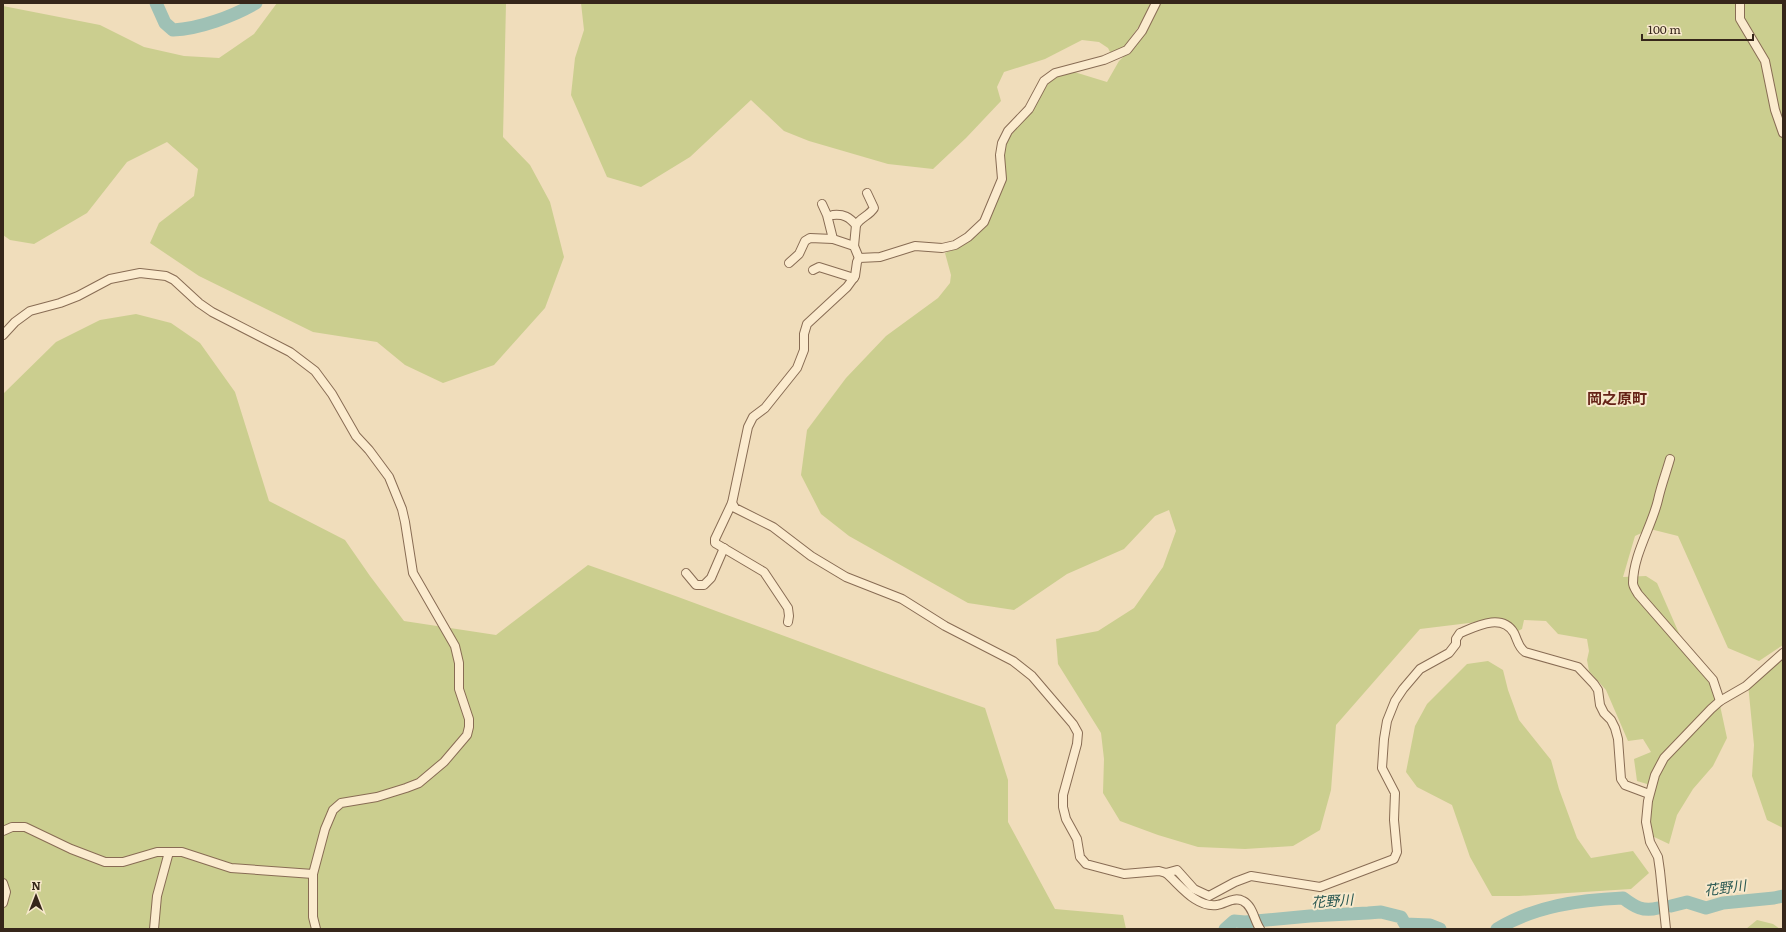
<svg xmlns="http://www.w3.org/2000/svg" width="1786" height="932" font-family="Literata,'Noto Sans JP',serif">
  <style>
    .green { fill: #cbce8f }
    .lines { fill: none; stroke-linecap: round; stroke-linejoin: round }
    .river { stroke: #9fc1b5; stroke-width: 13 }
    .minor-casing { stroke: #886c54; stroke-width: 10 }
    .minor { stroke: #fbebce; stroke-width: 8 }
    .labels { text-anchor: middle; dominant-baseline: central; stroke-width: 4; stroke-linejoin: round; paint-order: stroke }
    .water-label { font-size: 14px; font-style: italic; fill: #285751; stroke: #f7e8cb }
    .quarter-label { font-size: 15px; font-weight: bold; fill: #652217; stroke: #f7e8cb }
  </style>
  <rect width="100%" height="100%" fill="#f0ddbb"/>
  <!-- green -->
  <g class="green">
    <polygon points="277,3 506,3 503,137 530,165 550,202 564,257 545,308 494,365 443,383 405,365 377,342 313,332 199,276 150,243 159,223 194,196 198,169 167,142 127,162 87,213 34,244 10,240 3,235 3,6 100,25 144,47 184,56 219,58 254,34"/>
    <polygon points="581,3 1152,3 1142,22 1124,47 1111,54 1108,48 1099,42 1082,40 1045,59 1004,72 997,87 1001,101 966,138 933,169 888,164 809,141 784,131 751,100 690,157 641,187 607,177 571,95 575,58 584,30"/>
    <polygon points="1160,3 1783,3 1783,645 1759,661 1728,648 1678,536 1650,529 1635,536 1623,577 1646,576 1657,583 1685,647 1718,696 1727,738 1713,766 1693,789 1677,815 1669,844 1650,835 1647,817 1647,784 1637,781 1634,759 1651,752 1643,739 1628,741 1606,690 1589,671 1587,660 1589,651 1587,639 1558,634 1546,621 1524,620 1522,629 1516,632 1511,625 1502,619 1420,629 1336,725 1331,790 1320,830 1293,846 1245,849 1198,847 1158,835 1120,821 1103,793 1104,759 1101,733 1058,664 1056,639 1098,631 1134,608 1163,567 1176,531 1169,510 1155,516 1124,549 1067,574 1014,610 968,603 849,536 821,514 801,475 807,430 846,378 886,336 938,298 950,283 951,275 945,253 963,245 988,224 1003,188 1006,175 1004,150 1007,140 1035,106 1048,83 1056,77 1071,71 1107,82 1119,61 1140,41"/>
    <path d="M136 314 171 323 200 343 235 392 269 501 345 540 370 576 404 621 496 635 588 565C721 611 852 663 985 708L1008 780V822L1055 909 1123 915 1126 929H3V394L56 342 100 320Z"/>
    <polygon points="1783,653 1783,828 1767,820 1752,776 1754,745 1748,684"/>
    <polygon points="1488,661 1503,670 1508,690 1519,720 1551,760 1559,789 1577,838 1591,858 1633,851 1649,873 1631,889 1519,896 1492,896 1470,857 1452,805 1417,787 1406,772 1415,726 1427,704 1467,664"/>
    <polygon points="1757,920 1773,924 1780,929 1746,929"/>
  </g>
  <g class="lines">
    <!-- river -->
    <g class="river">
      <path d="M156 3 165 23 173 30C199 29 234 16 256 3"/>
      <polyline points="1671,906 1687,902 1706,908 1723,903 1774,898 1783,896"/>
      <polyline points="1225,929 1234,921 1245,922 1310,916 1368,913 1381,912 1401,917 1405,924 1430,925 1440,929"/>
      <path d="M1497 929C1535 906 1579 900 1623 898 1635 907 1643 912 1658 908"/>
    </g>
    <defs>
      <g id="minor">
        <polyline points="1740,3 1740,19 1765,61 1775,110 1783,133"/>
        <polyline points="822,204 827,215 833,239 854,246 859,258"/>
        <path d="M833 215C844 214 849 217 856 225L854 246"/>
        <path d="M856 225C861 217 869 216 874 208L867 193"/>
        <polyline points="789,263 799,254 805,241 810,238 833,239"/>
        <polyline points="813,270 819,267 854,278"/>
        <polyline points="3,335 15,322 30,311 60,303 78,296 110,279 140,273 166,276 174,280 199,303 212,312 290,352 315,371 332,394 356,436 369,450 389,477 402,509 405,522 413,573 455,646 459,663 459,689 469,719 469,727 467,735 444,762 419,783 406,788 377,797 341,803 333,810 325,829 313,874 313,917 316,929"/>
        <path d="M1670 459C1666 473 1661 486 1658 500 1652 526 1633 555 1633 583 1633 587 1636 590 1638 594L1713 680 1720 701"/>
        <path d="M732 503 735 508 773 527 811 556 846 577 902 599 945 626 1013 661 1032 676 1073 724 1078 733 1077 744 1063 795V807L1066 819 1077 839 1080 857 1086 864 1124 874 1159 871 1166 873 1177 870 1194 889 1209 896 1235 882 1251 876 1320 887 1394 859 1397 852 1394 820 1395 793 1382 768 1384 739 1387 721 1395 701 1403 689 1420 669 1449 653 1456 644V639L1460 633C1477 626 1502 613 1514 633 1518 641 1518 647 1525 652L1578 667 1594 684 1598 690 1600 705 1604 713 1611 720 1615 728 1618 739 1621 779 1625 785 1649 794"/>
        <polyline points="686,573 696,585 704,585 711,578 724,548"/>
        <polyline points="788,622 789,616 788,608 764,572 715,543 715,539 732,503 748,427 753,417 765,408 797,368 804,350 804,334 807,324 847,287 855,276 857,262 859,258 880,257 915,246 942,248 955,245 968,237 984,222 1002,179 1000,155 1002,143 1008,131 1029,109 1044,81 1055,73 1104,60 1127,50 1142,31 1156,3"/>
        <polyline points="3,831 12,827 25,827 71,849 105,862 123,862 157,852 182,852 231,868 313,874"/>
        <path d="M1166 873C1180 885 1196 908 1217 905 1225 904 1234 896 1243 901 1253 906 1254 920 1260 929"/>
        <polyline points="3,883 6,892 3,903"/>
        <polyline points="154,929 157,896 169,852"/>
        <polyline points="1666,929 1660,871 1658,857 1650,842 1646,822 1648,801 1655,775 1664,758 1711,709 1720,701 1746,686 1783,653"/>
      </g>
    </defs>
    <!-- minor casing -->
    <use href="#minor" class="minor-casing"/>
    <!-- minor -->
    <use href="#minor" class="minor"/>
  </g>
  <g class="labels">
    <!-- water labels -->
    <g class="water-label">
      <text transform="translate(1725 887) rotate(-7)">花野川</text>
      <text transform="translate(1332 900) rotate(-4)">花野川</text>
    </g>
    <!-- quarter labels -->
    <g class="quarter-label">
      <text x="1617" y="397">岡之原町</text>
    </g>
  </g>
  <!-- border -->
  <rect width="1786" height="932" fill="none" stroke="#36261a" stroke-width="8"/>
  <!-- north arrow -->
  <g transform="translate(36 896)" stroke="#f7e8cb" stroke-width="3" paint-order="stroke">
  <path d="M0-3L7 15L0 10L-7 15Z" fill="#36261a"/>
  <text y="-6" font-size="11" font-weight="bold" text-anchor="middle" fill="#36261a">N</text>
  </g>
  <!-- scale -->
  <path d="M1642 34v6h111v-6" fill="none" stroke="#36261a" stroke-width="2"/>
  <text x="1648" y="34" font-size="12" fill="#36261a" stroke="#f7e8cb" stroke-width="3" paint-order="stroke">100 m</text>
</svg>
